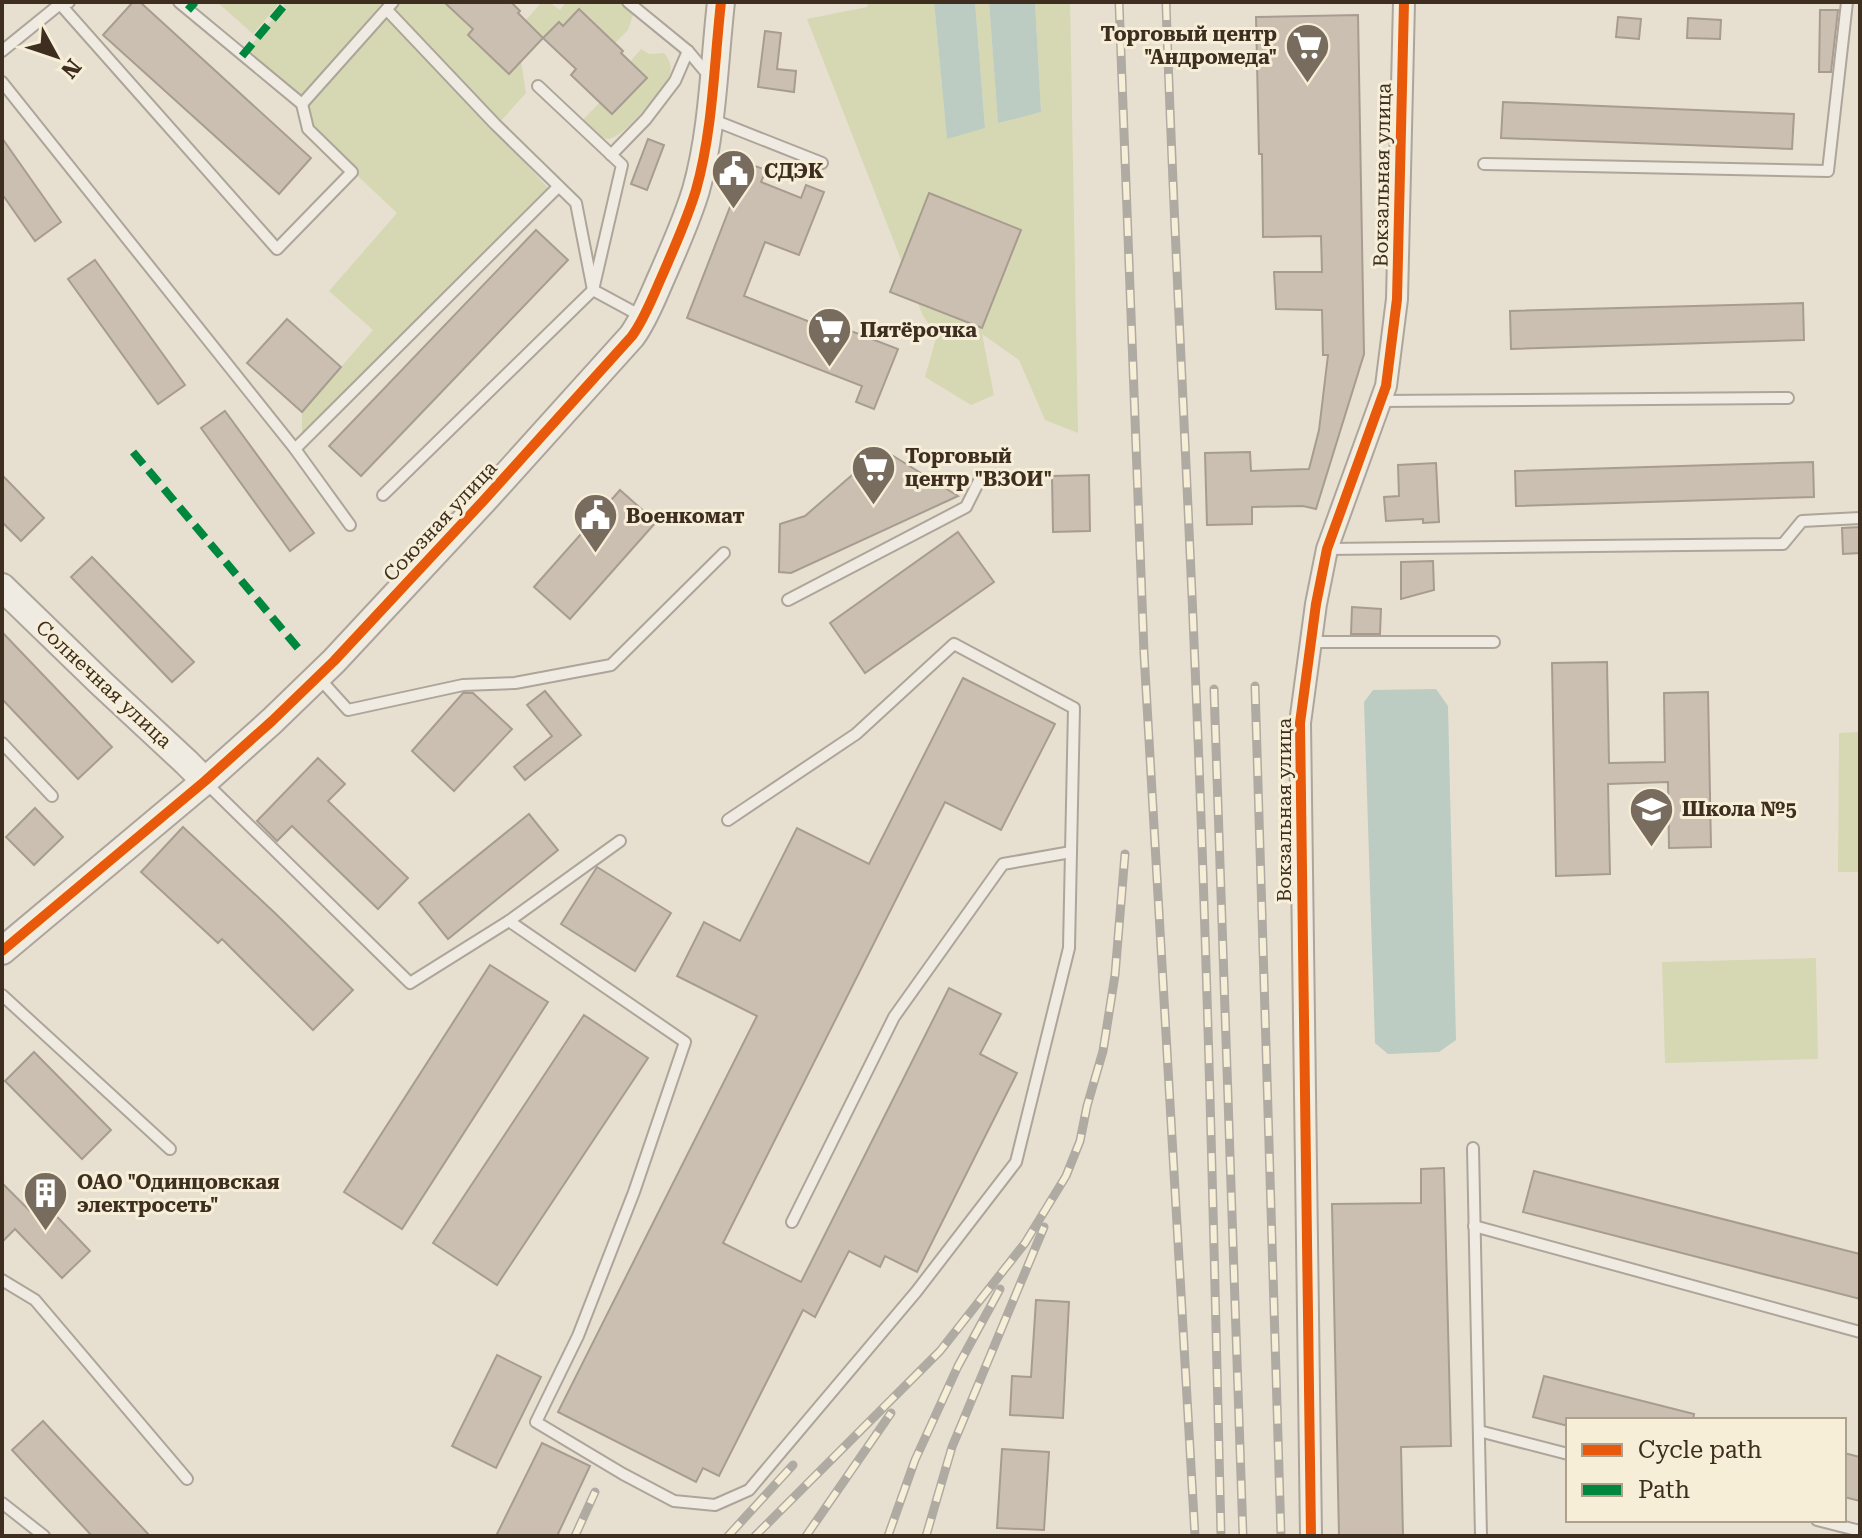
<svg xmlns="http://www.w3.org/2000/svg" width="1862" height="1538" font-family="'Roboto Serif',serif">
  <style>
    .green { fill: #d6d7b3 }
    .water { fill: #bcccc2 }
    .building { fill: #cbbfb2; stroke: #a89c90; stroke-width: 2 }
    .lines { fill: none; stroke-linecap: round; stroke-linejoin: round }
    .service-casing { stroke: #ada599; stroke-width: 14 }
    .minor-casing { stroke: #ada599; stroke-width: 24 }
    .tertiary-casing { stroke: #ada599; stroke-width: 30 }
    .service { stroke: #efebe3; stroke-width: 10 }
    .minor { stroke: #efebe3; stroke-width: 20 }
    .tertiary { stroke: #efebe3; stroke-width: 26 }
    .rail-casing { stroke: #afaaa2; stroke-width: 9 }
    .rail { stroke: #f7eed8; stroke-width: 6; stroke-dasharray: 18; stroke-linecap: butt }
    .quiet { stroke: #00873e; stroke-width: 8; stroke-dasharray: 16 8; stroke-linecap: butt }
    .cycleway-casing { stroke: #f7eed8; stroke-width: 15 }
    .cycleway { stroke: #e8590c; stroke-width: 10 }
    .labels { text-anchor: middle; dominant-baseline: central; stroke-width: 6; stroke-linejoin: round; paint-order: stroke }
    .poi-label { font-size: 20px; font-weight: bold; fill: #3d2e20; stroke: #f7eed8; text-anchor: start }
    .street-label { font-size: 20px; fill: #3d2e20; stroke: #f7eed8 }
  </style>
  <rect width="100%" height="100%" fill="#e7e0d1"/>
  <!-- green -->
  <g class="green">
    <polygon points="217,2 274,2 278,5 253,34"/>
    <polygon points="287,2 305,2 307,4 311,2 444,2 473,29 468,35 509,74 521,61 526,93 499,123 406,31 548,188 302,443 302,412 373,330 329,291 397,213 308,129 302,104 242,56"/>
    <polygon points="542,2 549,2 560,10 566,2 621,2 634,12 628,30 615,43 580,9 563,26 559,22 543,38 525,21"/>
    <polygon points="868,2 934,2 947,138 985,128 975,2 989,2 998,122 1041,112 1035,2 1070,2 1078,433 1045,420 1019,360 982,334 994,395 971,405 925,377 937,335 923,316 807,19 867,7"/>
    <path d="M641 49 649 54 664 53C672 62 672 70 668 81 657 94 624 138 608 139 597 139 588 128 581 122L600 102 613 113 646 78 630 62Z"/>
    <polygon points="1860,732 1860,872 1838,872 1839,733"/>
    <polygon points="1816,958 1818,1059 1665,1063 1662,962"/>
  </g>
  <!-- water -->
  <g class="water">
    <polygon points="934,2 975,2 985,128 947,139"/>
    <polygon points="989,2 1035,2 1041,112 998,123"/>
    <polygon points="1436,689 1448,706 1456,1040 1439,1052 1388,1054 1375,1043 1364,702 1373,690"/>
  </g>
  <!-- building -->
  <g class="building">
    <polygon points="133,2 140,2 311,158 279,194 103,35"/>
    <polygon points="444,2 511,2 520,11 518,13 543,38 509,74 468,35 473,29"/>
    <polygon points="579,9 623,51 621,53 647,78 612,114 571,75 576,69 543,38 559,22 563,26"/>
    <polygon points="1820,10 1838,10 1831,72 1819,72"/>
    <polygon points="1358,15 1364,354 1316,509 1303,506 1252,507 1252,524 1207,525 1205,453 1250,452 1251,471 1309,469 1319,430 1328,355 1323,355 1322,310 1276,309 1274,272 1322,272 1321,236 1263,237 1262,154 1259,154 1256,17"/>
    <polygon points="1618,17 1641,19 1639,39 1616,37"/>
    <polygon points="1688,18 1721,20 1720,39 1687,38"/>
    <polygon points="765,31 781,33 777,69 796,71 794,92 758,87"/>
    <polygon points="1503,102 1794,114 1792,149 1501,138"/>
    <polygon points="2,138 61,222 35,241 2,194"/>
    <polygon points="648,139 664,145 647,190 631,184"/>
    <polygon points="747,163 766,170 761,182 801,198 806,185 824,192 799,255 765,242 744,296 810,322 812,316 898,349 874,409 856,402 862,386 687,318"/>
    <polygon points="929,193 1021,230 982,328 890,292"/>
    <polygon points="536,230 568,260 361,476 329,446"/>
    <polygon points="95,260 185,385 158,404 68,279"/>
    <polygon points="1803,303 1804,340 1511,349 1510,311"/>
    <polygon points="287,319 341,367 302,412 247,363"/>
    <polygon points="225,411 314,533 290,551 201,428"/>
    <polygon points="882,449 958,496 791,573 779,572 780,524 805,516"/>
    <polygon points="1813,462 1814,497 1516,506 1515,471"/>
    <polygon points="1436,463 1439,522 1423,523 1423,519 1386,521 1384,497 1399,496 1398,465"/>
    <polygon points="2,475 44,518 21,541 2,522"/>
    <polygon points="1089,475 1090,531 1053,532 1052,476"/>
    <polygon points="620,490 656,522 570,619 534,587"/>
    <polygon points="1860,527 1860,553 1843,554 1842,528"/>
    <polygon points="958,532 994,582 865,673 830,623"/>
    <polygon points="92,557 194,662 172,682 71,577"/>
    <polygon points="1433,561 1434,590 1401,599 1401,562"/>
    <polygon points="1352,607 1381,609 1380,634 1351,634"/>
    <polygon points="2,632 112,747 78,779 2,699"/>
    <polygon points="1607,662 1609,763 1665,762 1664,693 1708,692 1711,847 1669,848 1668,782 1608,784 1610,874 1556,876 1552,663"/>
    <polygon points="963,678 1055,724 1001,830 945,802 723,1243 801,1282 949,988 1001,1014 980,1054 1017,1073 917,1272 885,1256 880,1267 849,1251 815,1317 803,1310 719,1476 703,1468 696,1482 558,1412 757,1016 677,976 704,922 740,941 797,828 869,864"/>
    <polygon points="545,691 581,735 525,780 514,767 552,736 527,705"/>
    <polygon points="463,693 473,693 512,729 454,791 412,751"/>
    <polygon points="318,758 345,784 328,801 408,878 378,909 292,826 277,841 257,821"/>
    <polygon points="35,808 63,837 34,865 6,837"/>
    <polygon points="529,814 558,850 448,939 419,903"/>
    <polygon points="183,827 277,915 353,990 313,1030 222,939 218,943 141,872"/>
    <polygon points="597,867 671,913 635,971 561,924"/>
    <polygon points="490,965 548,1002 402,1229 344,1192"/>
    <polygon points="584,1015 648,1058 497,1285 433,1243"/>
    <polygon points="34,1052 111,1130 82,1159 5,1081"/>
    <polygon points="1444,1168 1451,1446 1401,1447 1403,1536 1339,1536 1332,1204 1421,1203 1421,1169"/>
    <polygon points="1534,1171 1860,1254 1860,1299 1523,1212"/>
    <polygon points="2,1183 29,1210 40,1199 90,1251 62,1278 15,1229 2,1242"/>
    <polygon points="1036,1300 1069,1302 1063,1418 1010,1415 1012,1376 1031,1377"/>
    <polygon points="497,1355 541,1377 496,1468 452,1446"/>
    <polygon points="1544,1376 1694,1414 1693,1420 1568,1420 1568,1426 1533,1417"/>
    <polygon points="43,1421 150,1536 92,1536 12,1450"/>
    <polygon points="542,1443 590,1466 557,1536 496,1536"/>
    <polygon points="1002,1449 1049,1452 1044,1530 997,1528"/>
    <polygon points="1844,1453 1860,1457 1860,1501 1844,1497"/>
  </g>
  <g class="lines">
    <defs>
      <g id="service">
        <polyline points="69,2 60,4 277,249 352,172 308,129 302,104 179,2"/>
        <polyline points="628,2 688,51 709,76"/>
        <polyline points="387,10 495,124 576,203 593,290 641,316"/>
        <polyline points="2,51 60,4"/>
        <polyline points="2,82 295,449 558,187"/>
        <polyline points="302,104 393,2"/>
        <polyline points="711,119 822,163"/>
        <polyline points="611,155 646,119 675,81 688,51"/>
        <polyline points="1484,164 1828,171 1847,2"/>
        <polyline points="1380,401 1788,398"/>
        <polyline points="295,449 350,525"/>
        <polyline points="383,495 593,290 622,165 538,86"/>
        <polyline points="1327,549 1783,544 1802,521 1860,518"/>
        <polyline points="788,600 966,507 981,477"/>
        <polyline points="1311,642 1494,642"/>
        <polyline points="319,678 348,710 463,685 515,683 611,665 724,553"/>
        <polyline points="2,743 52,796"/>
        <polyline points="206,783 410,983 509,921 620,841"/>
        <polyline points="509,921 685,1042 634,1192 578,1336 536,1422 623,1474 674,1501 715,1505 749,1490 916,1292 1016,1162 1069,948 1074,708 954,644 856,734 728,820"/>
        <polyline points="2,995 170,1149"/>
        <polyline points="1473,1148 1481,1536"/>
        <polyline points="792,1222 894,1017 1003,864 1071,852"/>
        <polyline points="1474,1226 1860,1332"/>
        <polyline points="2,1280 35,1300 187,1479"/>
        <polyline points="1479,1431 1568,1454"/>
        <polyline points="2,1503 44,1536"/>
        <polyline points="1817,1520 1860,1531"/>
      </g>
      <polyline id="minor" points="1311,1536 1300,723 1316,604 1327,549 1386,386 1397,299 1404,2"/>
      <g id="tertiary">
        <polyline points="2,587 101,683 186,762 205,781"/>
        <path d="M2 951 205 781 272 721 334 661 485 499 632 336C645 318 653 296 662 276 674 248 687 220 696 190 713 130 714 64 721 2"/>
      </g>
    </defs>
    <!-- service casing -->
    <use href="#service" class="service-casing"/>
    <!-- minor casing -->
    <use href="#minor" class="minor-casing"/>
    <!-- tertiary casing -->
    <use href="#tertiary" class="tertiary-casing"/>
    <!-- service -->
    <use href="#service" class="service"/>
    <!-- minor -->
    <use href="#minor" class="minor"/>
    <!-- tertiary -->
    <use href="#tertiary" class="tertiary"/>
    <defs>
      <g id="rail">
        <polyline points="1119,2 1144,653 1195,1536"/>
        <path d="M1166 2C1173 215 1185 428 1194 642 1207 940 1214 1238 1221 1536"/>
        <polyline points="1255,686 1281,1536"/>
        <polyline points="1214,689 1243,1536"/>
        <polyline points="575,1536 595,1492"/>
        <polyline points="728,1536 793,1465"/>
        <polyline points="755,1536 940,1351 1025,1243 1066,1176 1080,1141 1087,1106 1103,1051 1115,975 1125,854"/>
        <polyline points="806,1536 891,1413"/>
        <polyline points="888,1536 915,1460 958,1366 1000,1289"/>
        <polyline points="926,1536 952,1447 1044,1227"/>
      </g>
    </defs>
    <!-- rail casing -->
    <use href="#rail" class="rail-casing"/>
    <!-- rail -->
    <use href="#rail" class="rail"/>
    <!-- quiet -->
    <g class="quiet">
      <polyline points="188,10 195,2"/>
      <polyline points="242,56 287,2"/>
      <polyline points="133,452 298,648"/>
    </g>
    <defs>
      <g id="cycleway">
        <path d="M2 951 205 781 272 721 334 661 485 499 632 336C645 318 653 296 662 276 674 248 687 220 696 190 713 130 714 64 721 2"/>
        <polyline points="1311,1536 1300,723 1316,604 1327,549 1386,386 1397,299 1404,2"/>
      </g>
    </defs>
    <!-- cycleway casing -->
    <use href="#cycleway" class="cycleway-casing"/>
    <!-- cycleway -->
    <use href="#cycleway" class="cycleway"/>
  </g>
  <!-- icons -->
  <defs>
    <symbol id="supermarket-pin" viewBox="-11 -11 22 30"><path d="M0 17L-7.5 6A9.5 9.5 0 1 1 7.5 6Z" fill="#786c5e" stroke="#f7eed8"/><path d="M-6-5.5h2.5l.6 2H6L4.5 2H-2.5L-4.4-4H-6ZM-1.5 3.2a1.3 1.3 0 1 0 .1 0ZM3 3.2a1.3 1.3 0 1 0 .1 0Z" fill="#fff"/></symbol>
    <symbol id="civic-pin" viewBox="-11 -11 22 30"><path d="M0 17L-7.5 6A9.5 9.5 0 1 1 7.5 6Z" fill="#786c5e" stroke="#f7eed8"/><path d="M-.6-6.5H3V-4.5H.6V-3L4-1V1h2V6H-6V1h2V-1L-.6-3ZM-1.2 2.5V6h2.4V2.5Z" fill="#fff"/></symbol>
    <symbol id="school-pin" viewBox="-11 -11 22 30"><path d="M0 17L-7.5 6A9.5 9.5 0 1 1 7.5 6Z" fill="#786c5e" stroke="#f7eed8"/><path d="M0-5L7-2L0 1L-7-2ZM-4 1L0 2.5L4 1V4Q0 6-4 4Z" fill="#fff"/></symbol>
    <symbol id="building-pin" viewBox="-11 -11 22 30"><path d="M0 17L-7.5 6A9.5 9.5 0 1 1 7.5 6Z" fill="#786c5e" stroke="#f7eed8"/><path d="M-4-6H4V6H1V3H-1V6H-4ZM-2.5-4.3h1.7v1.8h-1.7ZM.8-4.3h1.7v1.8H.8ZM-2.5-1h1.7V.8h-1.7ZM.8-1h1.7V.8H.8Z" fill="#fff"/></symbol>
  </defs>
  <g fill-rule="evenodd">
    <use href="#supermarket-pin" x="1282" y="20" width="51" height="69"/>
    <use href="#civic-pin" x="708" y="146" width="51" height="69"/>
    <use href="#supermarket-pin" x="804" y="304" width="51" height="69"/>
    <use href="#supermarket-pin" x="848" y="442" width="51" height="69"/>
    <use href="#civic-pin" x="570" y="490" width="51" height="69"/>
    <use href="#school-pin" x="1626" y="784" width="51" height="69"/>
    <use href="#building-pin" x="20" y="1168" width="51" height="69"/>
  </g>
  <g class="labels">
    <!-- poi labels -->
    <g class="poi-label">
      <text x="1277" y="34" text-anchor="end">Торговый центр<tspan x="1277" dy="23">"Андромеда"</tspan></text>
      <text x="764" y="171">СДЭК</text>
      <text x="860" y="330">Пятёрочка</text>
      <text x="905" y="456">Торговый<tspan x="905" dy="23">центр "ВЗОИ"</tspan></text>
      <text x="626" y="516">Военкомат</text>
      <text x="1682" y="809">Школа №5</text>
      <text x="77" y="1182">ОАО "Одинцовская<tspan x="77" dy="23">электросеть"</tspan></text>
    </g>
    <!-- street labels -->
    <g class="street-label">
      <text transform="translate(1382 175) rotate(-89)">Вокзальная улица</text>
      <text transform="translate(440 521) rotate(-47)">Союзная улица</text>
      <text transform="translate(104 684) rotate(43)">Солнечная улица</text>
      <text transform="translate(1284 810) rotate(-90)">Вокзальная улица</text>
    </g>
  </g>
  <!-- border -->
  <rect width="1862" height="1538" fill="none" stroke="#3d2e20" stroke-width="8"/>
  <!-- legend -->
  <rect x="1566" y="1418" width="280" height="104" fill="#f7eed8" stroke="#ada18e" stroke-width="2"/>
  <rect x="1582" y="1444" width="40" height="12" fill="#e8590c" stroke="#ada18e" stroke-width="2"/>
  <text x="1638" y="1458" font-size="24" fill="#3d2e20">Cycle path</text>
  <rect x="1582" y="1484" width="40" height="12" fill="#00873e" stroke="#ada18e" stroke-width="2"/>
  <text x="1638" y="1498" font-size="24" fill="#3d2e20">Path</text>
  <!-- north arrow -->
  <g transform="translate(56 56) rotate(130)" stroke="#f7eed8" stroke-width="6" paint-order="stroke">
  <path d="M0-6L14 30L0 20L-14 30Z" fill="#3d2e20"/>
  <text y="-12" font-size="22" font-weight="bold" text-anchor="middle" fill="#3d2e20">N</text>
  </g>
</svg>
